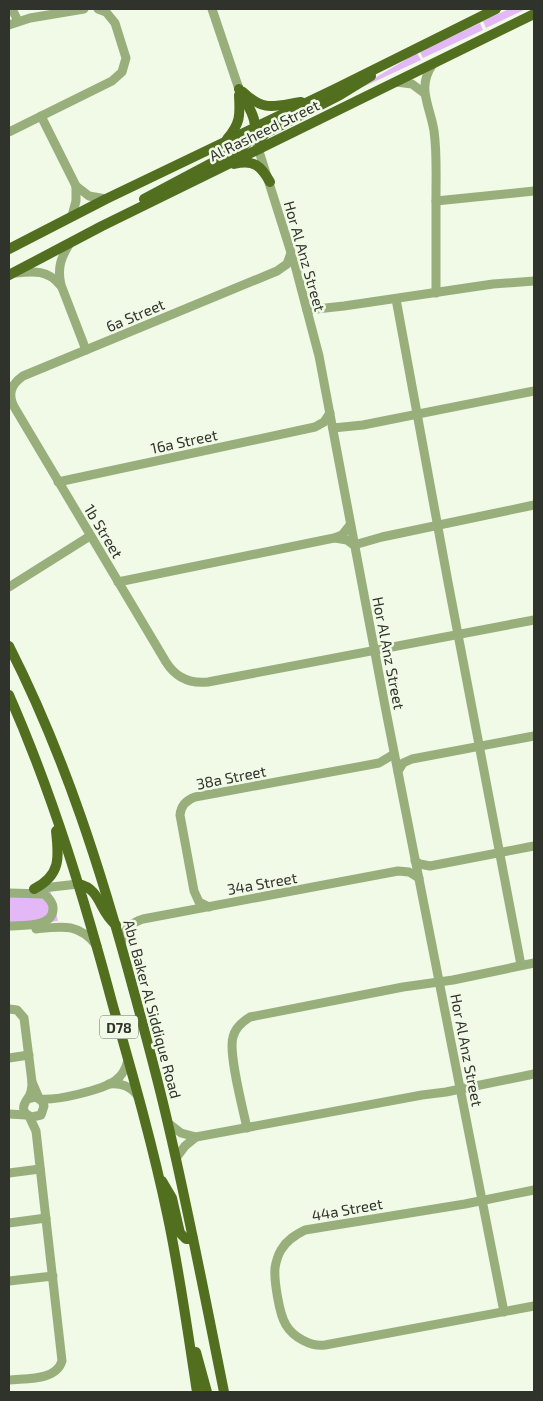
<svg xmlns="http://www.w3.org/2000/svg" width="543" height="1401" font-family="'Exo 2',sans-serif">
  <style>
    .green { fill: #e4b8f6 }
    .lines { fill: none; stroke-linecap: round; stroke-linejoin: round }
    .minor { stroke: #98af7c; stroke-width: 9 }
    .major { stroke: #516f1f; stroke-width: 10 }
    .labels { text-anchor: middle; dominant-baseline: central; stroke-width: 5; stroke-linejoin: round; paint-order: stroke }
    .shield { fill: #f1f9e7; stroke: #6a6e64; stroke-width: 1 }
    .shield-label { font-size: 14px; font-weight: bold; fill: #30332c }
    .street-label { font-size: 15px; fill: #30332c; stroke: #f1f9e7 }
  </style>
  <rect width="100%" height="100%" fill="#f1f9e7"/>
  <!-- green -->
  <g class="green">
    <polygon points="509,9 526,9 486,28 483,21"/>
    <polygon points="480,23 483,30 423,58 420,52"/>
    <polygon points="417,53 421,60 365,86 363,85"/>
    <polygon points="50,889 58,921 9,927 9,894"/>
  </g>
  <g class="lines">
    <!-- minor -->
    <g class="minor">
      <polyline points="12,9 18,21"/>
      <polyline points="212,9 241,95"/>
      <polyline points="9,25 30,18 84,9"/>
      <path d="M433 64C416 88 430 105 434 131 437 152 436 174 436 196 436 228 436 261 436 293"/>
      <polyline points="396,82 412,84 424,93"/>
      <polyline points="41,116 76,186 89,196 106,199"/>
      <polyline points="252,129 295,265 319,356 385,706 504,1312"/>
      <polyline points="9,132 112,81 122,72 126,58 115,23 106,12 98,9"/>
      <polyline points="436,201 534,191"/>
      <polyline points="72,216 76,201 76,186"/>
      <path d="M70 243C61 257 57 268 61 285L86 350"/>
      <path d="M291 253 287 264 277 271 23 376C10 385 7 396 16 410L166 662C176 678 190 684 208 682L534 620"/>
      <path d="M16 273C34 271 48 270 60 285"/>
      <polyline points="396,299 448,582 521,965"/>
      <polyline points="307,310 344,306 493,284 534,281"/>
      <polyline points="333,428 363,425 534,391"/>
      <polyline points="58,482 315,427 324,422 330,413"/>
      <polyline points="335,538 347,540 354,545 382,537 534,505"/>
      <polyline points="118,582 334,538 342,535 350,525"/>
      <polyline points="9,587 90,536"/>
      <polyline points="398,771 403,763 412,759 534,736"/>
      <polyline points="415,861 420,864 430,866 534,846"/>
      <polyline points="34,889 78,884"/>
      <path d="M9 893 44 894C49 898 53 902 53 908 54 928 22 925 9 926"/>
      <path d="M209 907 199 902 194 891 180 815C181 806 186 800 195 797L379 763 394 754"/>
      <path d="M36 929C62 926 79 923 97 946"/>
      <path d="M121 943C124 930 130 923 143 919L398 871 409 872 419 878"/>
      <polyline points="9,1009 17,1010 24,1018 32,1082 39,1098"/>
      <polyline points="9,1058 29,1055"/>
      <path d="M109 1084C122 1083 130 1086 138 1096"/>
      <path d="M28 1099 36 1097 42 1101 44 1106 41 1115 32 1117C21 1113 22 1106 28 1098 31 1094 32 1088 32 1082"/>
      <path d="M39 1099C56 1101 103 1090 116 1080 123 1075 126 1068 128 1060"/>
      <polyline points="9,1114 26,1115"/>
      <polyline points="168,1123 181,1133 196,1137 422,1095 446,1092 534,1074"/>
      <path d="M247 1128C243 1109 228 1053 233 1037 235 1028 242 1022 250 1017L403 987 453 980 534 963"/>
      <polyline points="176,1158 185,1146 196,1137"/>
      <polyline points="9,1173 40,1169"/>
      <path d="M534 1190 465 1204 305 1230C295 1235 287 1240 281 1250 278 1255 276 1262 275 1268 274 1280 279 1314 286 1325 293 1337 311 1347 325 1345L534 1306"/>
      <polyline points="9,1223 46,1218"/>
      <polyline points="9,1281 53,1276"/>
      <path d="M9 1380C26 1378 56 1381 62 1361L36 1131 29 1116"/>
    </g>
    <!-- major -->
    <g class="major">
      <path d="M243 92C264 112 274 106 301 102"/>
      <path d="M227 139C241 123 240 114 239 95"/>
      <polyline points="259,149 262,137 266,133 340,95 371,76"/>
      <path d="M234 164C254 159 261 166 270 182"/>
      <path d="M144 199 240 148C268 131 250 110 239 89"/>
      <polyline points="9,249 106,199 335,89 496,9"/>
      <polyline points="9,275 102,226 534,14"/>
      <path d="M9 646C65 756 102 873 134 992 146 1036 158 1080 168 1124 189 1213 206 1303 224 1392"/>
      <path d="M9 695C53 795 85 901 113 1006 133 1076 153 1146 168 1218 180 1275 188 1334 197 1392"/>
      <path d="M78 884C102 889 98 911 116 925"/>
      <path d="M34 889C61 875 59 858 56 831"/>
      <polyline points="162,1181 172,1198 180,1233 186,1239 193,1239"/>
      <polyline points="196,1352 207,1392"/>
    </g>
  </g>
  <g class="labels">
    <!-- shield labels -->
    <rect class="shield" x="100" y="1015.5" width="38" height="23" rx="4"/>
    <g class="shield-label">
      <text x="119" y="1027">D78</text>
    </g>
    <!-- street labels -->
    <g class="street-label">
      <text transform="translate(264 130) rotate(-26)">Al Rasheed Street</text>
      <text transform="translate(305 256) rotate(74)">Hor Al Anz Street</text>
      <text transform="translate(135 315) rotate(-23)">6a Street</text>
      <text transform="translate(184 441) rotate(-12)">16a Street</text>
      <text transform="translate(104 531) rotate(59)">1b Street</text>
      <text transform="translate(389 653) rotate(79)">Hor Al Anz Street</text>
      <text transform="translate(231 777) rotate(-11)">38a Street</text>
      <text transform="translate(262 883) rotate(-10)">34a Street</text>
      <text transform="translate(153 1009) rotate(75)">Abu Baker Al Siddique Road</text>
      <text transform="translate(467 1050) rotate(79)">Hor Al Anz Street</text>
      <text transform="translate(347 1209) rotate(-10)">44a Street</text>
    </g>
  </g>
  <!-- border -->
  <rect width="543" height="1401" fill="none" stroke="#30332c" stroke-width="20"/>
</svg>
